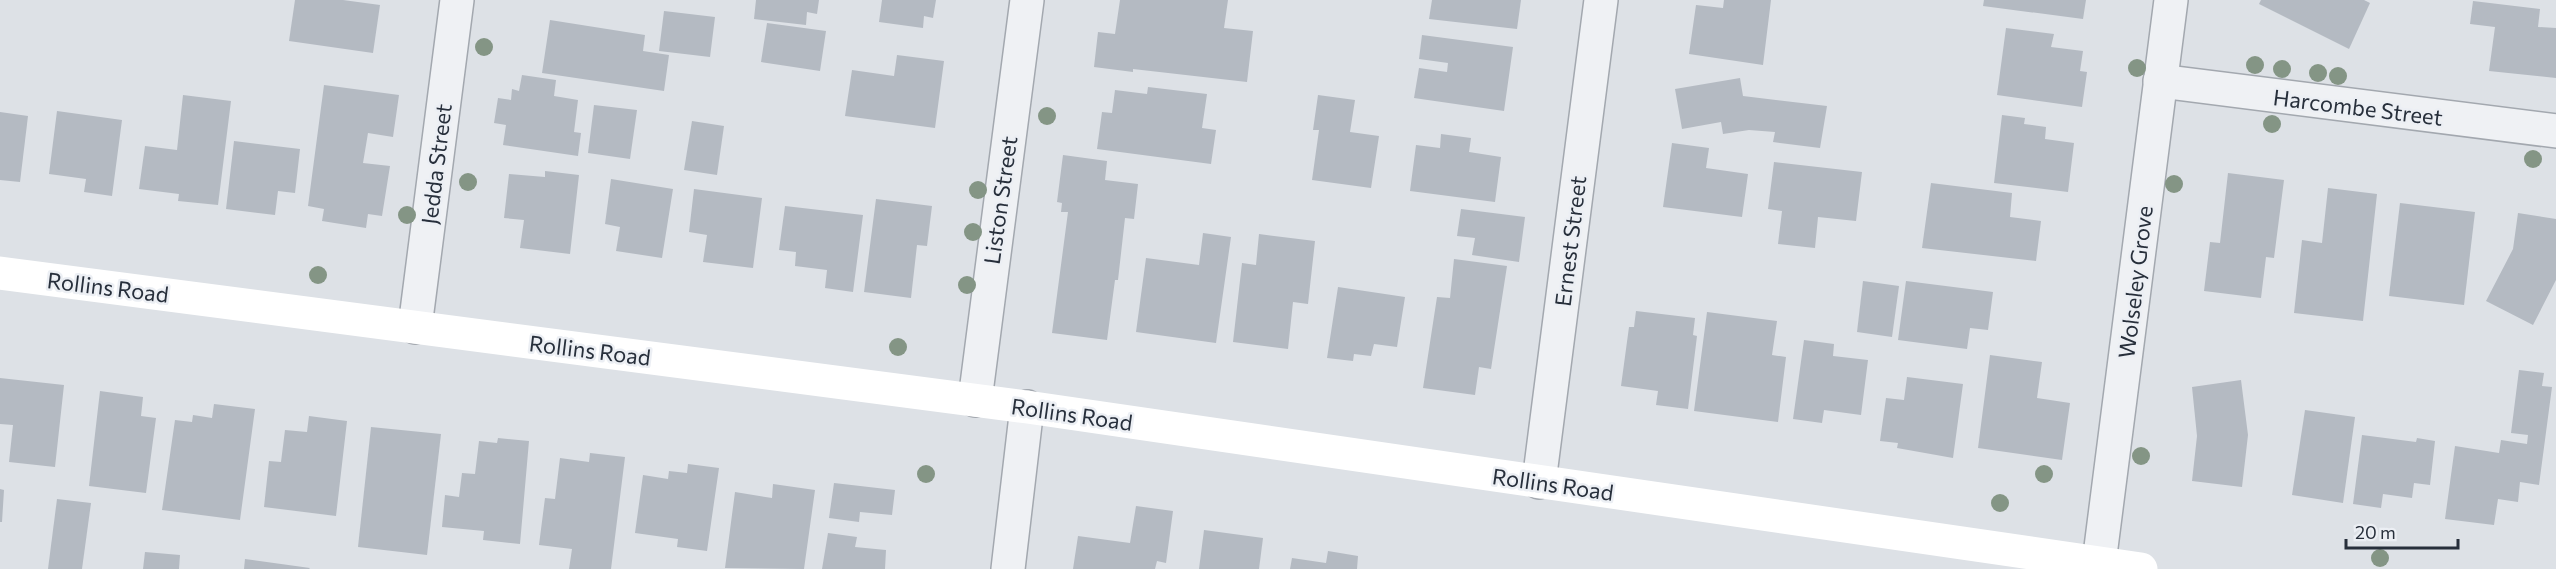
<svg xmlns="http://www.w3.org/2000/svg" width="2556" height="569" font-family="Commissioner,sans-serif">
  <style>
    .building { fill: #b4bac2 }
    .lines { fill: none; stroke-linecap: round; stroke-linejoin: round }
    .street-casing { stroke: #a3a8af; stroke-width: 36 }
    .street { stroke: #eff1f4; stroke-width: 33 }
    .secondary { stroke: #fff; stroke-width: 33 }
    .tree { fill: #849585 }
    .labels { text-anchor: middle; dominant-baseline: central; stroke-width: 5; stroke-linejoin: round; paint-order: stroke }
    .street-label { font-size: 22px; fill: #272f3b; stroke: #eceff4 }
  </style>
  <rect width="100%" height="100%" fill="#dde1e6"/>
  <!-- building -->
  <g class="building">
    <polygon points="295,0 343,0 380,5 373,53 289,41"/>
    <polygon points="756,0 819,0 817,14 807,12 806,25 754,19"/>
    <polygon points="882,0 936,0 933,18 924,16 923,28 879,22"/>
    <polygon points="1120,0 1228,0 1224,28 1253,31 1247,82 1133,69 1133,72 1094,67 1098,32 1115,34"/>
    <polygon points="1432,0 1521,0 1517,29 1429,19"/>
    <polygon points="1724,0 1771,0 1763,65 1689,54 1696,5 1723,8"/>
    <polygon points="1984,0 2086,0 2083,19 1983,6"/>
    <polygon points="2261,0 2364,0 2370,3 2349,49 2259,4"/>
    <polygon points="2473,1 2540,9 2538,27 2556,28 2556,78 2489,71 2495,27 2470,24"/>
    <polygon points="664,11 715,17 710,57 659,51"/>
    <polygon points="550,20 645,35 643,51 669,55 664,91 542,73"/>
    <polygon points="767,23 826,31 820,71 761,62"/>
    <polygon points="2006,28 2054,34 2051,47 2083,51 2080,71 2087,72 2082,107 1997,95"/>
    <polygon points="1422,35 1513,47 1504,111 1414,98 1419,68 1447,72 1448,63 1419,59"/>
    <polygon points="897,55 944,61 935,128 845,116 852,70 894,76"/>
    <polygon points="522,75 556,80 554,96 578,100 574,132 581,133 578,156 503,145 506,125 494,123 498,98 511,100 512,89 519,91"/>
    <polygon points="1740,78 1743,96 1827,106 1820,148 1773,142 1775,132 1749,130 1723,134 1721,122 1682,129 1675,89"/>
    <polygon points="324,85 399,95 393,137 368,133 363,163 390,166 382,216 368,214 366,228 322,221 324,209 308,206"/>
    <polygon points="1148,87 1207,94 1202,128 1216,130 1211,164 1097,149 1102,112 1112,113 1115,90 1147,94"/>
    <polygon points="183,95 231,101 218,205 178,201 179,194 139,189 145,146 177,150"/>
    <polygon points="1318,95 1355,100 1350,132 1379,136 1371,188 1312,180 1319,130 1313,130"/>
    <polygon points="594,105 637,110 630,159 588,153"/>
    <polygon points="57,111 122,120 112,196 84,192 86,179 49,174"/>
    <polygon points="0,112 28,116 20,182 0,180"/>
    <polygon points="2002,115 2025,118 2024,124 2046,127 2045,139 2074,143 2068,192 1994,183"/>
    <polygon points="692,121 724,126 717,175 684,170"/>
    <polygon points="1441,134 1471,138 1469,152 1501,157 1495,202 1410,191 1416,145 1440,148"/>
    <polygon points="234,141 300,149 295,193 278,191 275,215 226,209"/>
    <polygon points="1672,143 1709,148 1706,168 1748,174 1742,217 1663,207"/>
    <polygon points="1063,155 1107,161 1105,180 1138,184 1134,219 1125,218 1118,280 1115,280 1107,340 1052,333 1068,212 1061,212 1062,203 1057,202"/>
    <polygon points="1774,162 1862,172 1856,221 1818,217 1815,248 1778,244 1782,211 1768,209"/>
    <polygon points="545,171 579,175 570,254 520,248 524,220 504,218 509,174 545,177"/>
    <polygon points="2228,173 2284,180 2274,258 2266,257 2261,298 2204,291 2210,242 2220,243"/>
    <polygon points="611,179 673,189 662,258 616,251 620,227 605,224"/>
    <polygon points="1931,183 2012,193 2010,217 2041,221 2036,261 1922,248"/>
    <polygon points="2328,188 2377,194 2363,321 2294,313 2302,240 2322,243"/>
    <polygon points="694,189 762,198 753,268 703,262 707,235 689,232"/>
    <polygon points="876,199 932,206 927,246 917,245 911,298 864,292"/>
    <polygon points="2400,203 2475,212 2464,305 2389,296"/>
    <polygon points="785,206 863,215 853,292 825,288 827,270 795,266 796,252 779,250"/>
    <polygon points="1461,209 1525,217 1519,262 1472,255 1475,238 1457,236"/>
    <polygon points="2518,213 2556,219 2556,280 2533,325 2486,301 2513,249"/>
    <polygon points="1203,233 1231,237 1216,343 1136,332 1146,258 1199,265"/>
    <polygon points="1259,234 1315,241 1308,304 1293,302 1288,349 1233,342 1242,263 1256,265"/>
    <polygon points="1454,259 1507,266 1491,369 1479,367 1475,395 1423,388 1437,297 1450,298"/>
    <polygon points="1863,281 1899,286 1892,337 1857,332"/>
    <polygon points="1906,281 1993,292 1988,330 1970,328 1967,349 1898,340"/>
    <polygon points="1338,287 1405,297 1397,347 1374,344 1371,356 1354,354 1353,361 1327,358"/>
    <polygon points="1636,311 1695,318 1693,335 1697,336 1688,409 1656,405 1658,391 1621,386 1629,327 1634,327"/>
    <polygon points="1707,312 1777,321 1772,355 1786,357 1778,422 1694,411"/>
    <polygon points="1804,340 1834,344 1833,356 1868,360 1861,415 1824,410 1822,423 1793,419"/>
    <polygon points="1990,355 2042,362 2037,398 2070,403 2062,460 1978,448"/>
    <polygon points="2519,370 2544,373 2542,386 2552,387 2539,485 2520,482 2518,502 2498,499 2494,525 2445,519 2455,446 2499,453 2501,440 2527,444 2528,435 2511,433"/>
    <polygon points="1907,377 1963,384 1953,458 1897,448 1898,443 1880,441 1886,398 1904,400"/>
    <polygon points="0,378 64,385 55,467 9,462 13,425 0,424"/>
    <polygon points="2241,380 2248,435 2242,487 2192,481 2197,436 2192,387"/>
    <polygon points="100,391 143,397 141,416 156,418 146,493 89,486"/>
    <polygon points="214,404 255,409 240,520 162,510 175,420 192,422 193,415 212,418"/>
    <polygon points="2305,410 2355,417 2343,503 2292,495"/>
    <polygon points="309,416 347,421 336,516 264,507 269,461 281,462 285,430 307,432"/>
    <polygon points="371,427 441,434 427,555 358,547"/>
    <polygon points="2362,435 2416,442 2417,438 2435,441 2430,485 2414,483 2412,498 2383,494 2381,508 2353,504"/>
    <polygon points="498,438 529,441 520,544 483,540 484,531 442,527 445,495 459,497 462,473 475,474 479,441 497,443"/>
    <polygon points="590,453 625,457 611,569 569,569 572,549 539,545 545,498 555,499 560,458 589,462"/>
    <polygon points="688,464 719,468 707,551 677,547 678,539 635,533 643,475 668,479 669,471 687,473"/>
    <polygon points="834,483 895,490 892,515 860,512 859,522 829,518"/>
    <polygon points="773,484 815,490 804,569 725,568 735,492 772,498"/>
    <polygon points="0,489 4,490 2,522 0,522"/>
    <polygon points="57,499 91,503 82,569 48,569"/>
    <polygon points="1136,506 1173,511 1166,563 1157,561 1155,569 1073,569 1078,536 1130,543"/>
    <polygon points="1204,530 1263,538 1259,569 1199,569"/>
    <polygon points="828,533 857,537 855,547 886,550 885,569 822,569"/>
    <polygon points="1328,551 1358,556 1357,569 1290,569 1292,558 1326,563"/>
    <polygon points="145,552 180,555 179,569 143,569"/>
    <polygon points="245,559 310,568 309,569 244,569"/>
  </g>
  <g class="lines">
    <defs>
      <g id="street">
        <polyline points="2160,81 2556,131"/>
        <polyline points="415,327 457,0"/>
        <polyline points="975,400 1027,0"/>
        <polyline points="1539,482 1601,0"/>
        <polyline points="2099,563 2171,0"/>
        <polyline points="1008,569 1027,407"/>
      </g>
    </defs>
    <!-- street casing -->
    <use href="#street" class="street-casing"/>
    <!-- street -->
    <use href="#street" class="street"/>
    <!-- secondary -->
    <polyline class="secondary" points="0,273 1027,407 2141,569"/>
  </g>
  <!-- trees -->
  <g class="tree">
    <circle cx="484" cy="47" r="9"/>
    <circle cx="2255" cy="65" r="9"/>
    <circle cx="2137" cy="68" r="9"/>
    <circle cx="2282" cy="69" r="9"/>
    <circle cx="2318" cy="73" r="9"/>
    <circle cx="2338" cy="76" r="9"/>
    <circle cx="1047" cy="116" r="9"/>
    <circle cx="2272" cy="124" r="9"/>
    <circle cx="2533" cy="159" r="9"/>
    <circle cx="468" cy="182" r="9"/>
    <circle cx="2174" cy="184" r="9"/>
    <circle cx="978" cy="190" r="9"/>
    <circle cx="407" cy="215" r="9"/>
    <circle cx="973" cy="232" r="9"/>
    <circle cx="318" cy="275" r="9"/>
    <circle cx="967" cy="285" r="9"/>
    <circle cx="898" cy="347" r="9"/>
    <circle cx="2141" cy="456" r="9"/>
    <circle cx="926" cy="474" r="9"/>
    <circle cx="2044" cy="474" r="9"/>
    <circle cx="2000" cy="503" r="9"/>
    <circle cx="2380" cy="558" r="9"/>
  </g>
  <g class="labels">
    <!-- street labels -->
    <g class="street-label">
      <text transform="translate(2358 107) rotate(7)">Harcombe Street</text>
      <text transform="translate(436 164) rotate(-83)">Jedda Street</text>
      <text transform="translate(1000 200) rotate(-82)">Liston Street</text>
      <text transform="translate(1570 241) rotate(-83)">Ernest Street</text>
      <text transform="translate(2135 282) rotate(-83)">Wolseley Grove</text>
      <text transform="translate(108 287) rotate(7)">Rollins Road</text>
      <text transform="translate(590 350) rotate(7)">Rollins Road</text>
      <text transform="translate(1072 414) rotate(8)">Rollins Road</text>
      <text transform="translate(1553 484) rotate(8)">Rollins Road</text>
    </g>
  </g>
  <!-- scale -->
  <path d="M2346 539v9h112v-9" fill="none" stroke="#272f3b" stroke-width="3"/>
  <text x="2355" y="539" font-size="18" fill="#272f3b" stroke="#eceff4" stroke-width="4.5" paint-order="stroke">20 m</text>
</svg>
